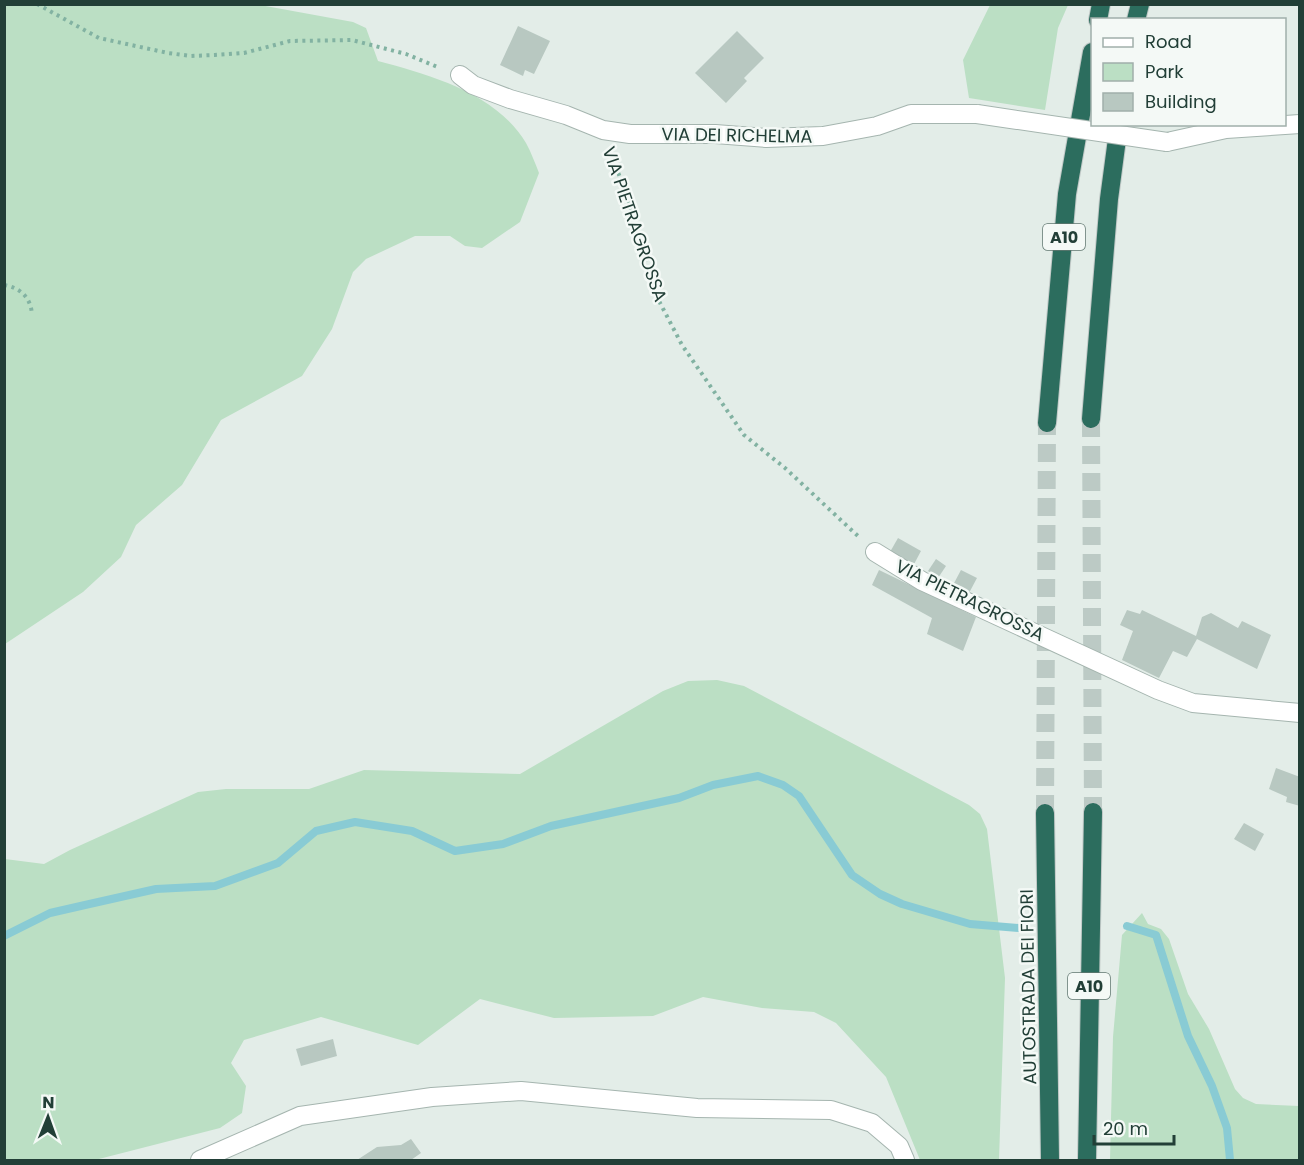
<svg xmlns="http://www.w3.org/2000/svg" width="1304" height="1165" font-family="Poppins,sans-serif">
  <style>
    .green { fill: #bbdfc4 }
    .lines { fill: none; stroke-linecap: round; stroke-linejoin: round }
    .stream { stroke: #89cbd4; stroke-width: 8 }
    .building { fill: #b8c8c1 }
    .highway-tunnel { stroke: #bccac5; stroke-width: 18; stroke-dasharray: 18 9; stroke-linecap: butt }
    .minor-casing { stroke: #a5b5af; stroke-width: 20 }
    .highway-casing { stroke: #c1c9c7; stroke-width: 20 }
    .path { stroke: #82b2a2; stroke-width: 4; stroke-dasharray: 3 4.5; stroke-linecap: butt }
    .minor { stroke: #fff; stroke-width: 18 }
    .highway { stroke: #2c6d5e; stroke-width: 18 }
    .minor-bridge-casing { stroke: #a5b5af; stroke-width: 20; stroke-linecap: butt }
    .minor-bridge { stroke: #fff; stroke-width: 18 }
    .labels { text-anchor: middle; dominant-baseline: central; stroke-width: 5; stroke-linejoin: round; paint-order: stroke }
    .shield { fill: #f4f9f6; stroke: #617770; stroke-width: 1.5 }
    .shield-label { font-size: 16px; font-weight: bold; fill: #223f37 }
    .street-label { font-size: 18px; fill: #223f37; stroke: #f4f9f6 }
  </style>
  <rect width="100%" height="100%" fill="#e3ede8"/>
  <!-- green -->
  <g class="green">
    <path d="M5 4 260 5 353 22 366 28 378 61C430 75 496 93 526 143 531 152 535 163 539 173L520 222 482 248 465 246 450 236H415L366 259 353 272 332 329 302 376 221 420 182 485 136 525 121 557 83 592 5 644Z"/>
    <polygon points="990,5 1068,5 1058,28 1045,110 969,98 963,60"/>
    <polygon points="717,680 744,686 969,805 980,814 987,829 1005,978 999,1160 920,1160 886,1077 836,1023 814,1012 762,1008 703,997 653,1016 554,1018 480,999 418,1045 321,1017 244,1040 231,1063 246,1086 242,1113 220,1128 95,1160 5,1160 5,859 44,864 70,850 198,792 226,789 309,789 364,770 520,774 663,691 688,681"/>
    <polygon points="1142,913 1148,924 1161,929 1169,939 1188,994 1209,1029 1235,1089 1243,1098 1256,1104 1299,1106 1299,1160 1110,1160 1113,1037 1122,935"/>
  </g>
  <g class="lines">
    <!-- stream -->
    <g class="stream">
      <polyline points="1127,926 1156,935 1188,1036 1212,1086 1227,1128 1230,1160"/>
      <polyline points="4,936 50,913 85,905 156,889 215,886 278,863 316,831 355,822 412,831 455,851 503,844 551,826 679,798 713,785 758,776 783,785 799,796 852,875 880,894 902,904 970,924 1019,928"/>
    </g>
  </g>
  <!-- building -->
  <g class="building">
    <polygon points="518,26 550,41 534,74 525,70 523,76 500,65"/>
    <polygon points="737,31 764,58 744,78 747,81 726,103 695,73"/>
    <polygon points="898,538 921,551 913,566 890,552"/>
    <polygon points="936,559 946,566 938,578 928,571"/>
    <polygon points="879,570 976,617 963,651 927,634 932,618 872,585"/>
    <polygon points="961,570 977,578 969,593 953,585"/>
    <polygon points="1127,610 1140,614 1142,610 1196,636 1202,617 1211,613 1238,628 1242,621 1271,635 1257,669 1197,639 1187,657 1173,651 1159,678 1122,660 1133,631 1120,625"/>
    <polygon points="1276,768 1300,777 1300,806 1286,802 1287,797 1269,789"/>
    <polygon points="1244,823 1264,834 1255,851 1234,839"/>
    <polygon points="333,1039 337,1056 301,1066 296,1049"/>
    <polygon points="411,1139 421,1153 411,1160 357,1160 377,1147 401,1145"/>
  </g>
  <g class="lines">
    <!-- highway-tunnel -->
    <g class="highway-tunnel">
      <polyline points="1091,419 1093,812"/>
      <polyline points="1045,813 1047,423"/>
    </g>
    <defs>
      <g id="minor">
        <polyline points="460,75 473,85 510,99 566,115 603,130 630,134 715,134 766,138 823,136 877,126 911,114 977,114"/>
        <polyline points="1167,142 1226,129 1300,124"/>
        <polyline points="875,552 922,581 1158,690 1193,703 1300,713"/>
        <polyline points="200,1160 300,1116 432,1097 521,1091 697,1108 831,1110 872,1123 899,1146 905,1160"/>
      </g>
      <g id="highway">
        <polyline points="1098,20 1101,4"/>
        <polyline points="1136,20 1140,4"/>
        <polyline points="1091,419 1109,199 1119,124"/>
        <polyline points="1047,423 1067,194 1092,52"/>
        <polyline points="1045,813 1050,1160"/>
        <polyline points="1087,1160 1093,812"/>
      </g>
    </defs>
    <!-- minor casing -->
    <use href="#minor" class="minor-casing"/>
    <!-- highway casing -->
    <use href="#highway" class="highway-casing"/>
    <!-- path -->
    <g class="path">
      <polyline points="37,4 99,38 168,53 191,56 215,55 244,53 290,41 352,40 406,54 440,68"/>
      <polyline points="610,152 625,190 658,299 682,345 744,435 785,468 859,537"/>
      <path d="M4 285C21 288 31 298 32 315"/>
    </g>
    <!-- minor -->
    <use href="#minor" class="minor"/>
    <!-- highway -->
    <use href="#highway" class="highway"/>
    <defs>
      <polyline id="minor-bridge" points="977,114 1167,142"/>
    </defs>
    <!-- minor-bridge casing -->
    <use href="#minor-bridge" class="minor-bridge-casing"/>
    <!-- minor-bridge -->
    <use href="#minor-bridge" class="minor-bridge"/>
  </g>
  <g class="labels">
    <!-- shield labels -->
    <g class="shield">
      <rect x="1043" y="224" width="42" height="26" rx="4.5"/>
      <rect x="1068" y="973" width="42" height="26" rx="4.5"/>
    </g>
    <g class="shield-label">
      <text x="1064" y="237">A10</text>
      <text x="1089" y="986">A10</text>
    </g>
    <!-- street labels -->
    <g class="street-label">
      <text transform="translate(737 135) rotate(1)">VIA DEI RICHELMA</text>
      <text transform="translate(635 224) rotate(71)">VIA PIETRAGROSSA</text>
      <text transform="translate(970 600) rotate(26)">VIA PIETRAGROSSA</text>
      <text transform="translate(1028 987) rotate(-91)">AUTOSTRADA DEI FIORI</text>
    </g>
  </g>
  <!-- border -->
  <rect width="1304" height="1165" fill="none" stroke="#223f37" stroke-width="12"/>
  <!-- legend -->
  <rect x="1091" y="18" width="195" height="108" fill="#f4f9f6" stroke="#a0afaa" stroke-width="1.5"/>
  <rect x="1103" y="38" width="30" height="9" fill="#ffffff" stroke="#a0afaa" stroke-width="1.5"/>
  <text x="1145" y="48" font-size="18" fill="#223f37">Road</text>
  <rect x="1103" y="63" width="30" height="18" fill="#bbdfc4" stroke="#a0afaa" stroke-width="1.5"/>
  <text x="1145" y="78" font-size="18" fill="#223f37">Park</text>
  <rect x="1103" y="93" width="30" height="18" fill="#b8c8c1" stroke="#a0afaa" stroke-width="1.5"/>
  <text x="1145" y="108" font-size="18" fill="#223f37">Building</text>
  <!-- north arrow -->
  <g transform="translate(48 1117) rotate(1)" stroke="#f4f9f6" stroke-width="4.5" paint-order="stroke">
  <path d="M0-4.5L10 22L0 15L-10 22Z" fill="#223f37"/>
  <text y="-9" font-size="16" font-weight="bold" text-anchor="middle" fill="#223f37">N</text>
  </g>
  <!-- scale -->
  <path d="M1094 1135v9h80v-9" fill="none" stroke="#223f37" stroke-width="3"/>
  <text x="1103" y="1135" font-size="18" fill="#223f37" stroke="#f4f9f6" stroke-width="4.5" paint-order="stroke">20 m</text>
</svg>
